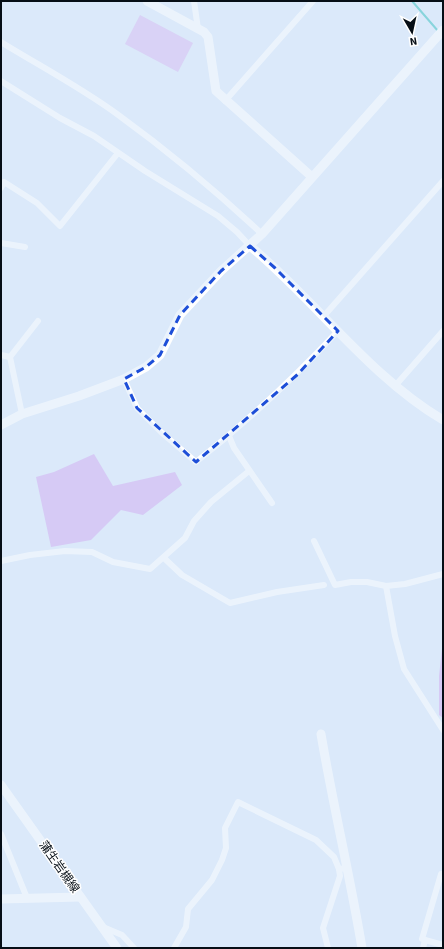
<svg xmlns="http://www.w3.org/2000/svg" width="444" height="949" font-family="'Source Sans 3','Noto Sans JP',sans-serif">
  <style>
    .green { fill: #d7b5f1 }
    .forest { fill: #d0a4f0 }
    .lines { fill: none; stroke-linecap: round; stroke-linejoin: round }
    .stream { stroke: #24bab9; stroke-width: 2 }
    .street { stroke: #fff; stroke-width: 6 }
    .secondary { stroke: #fff; stroke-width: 9 }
    .marked { fill: none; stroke: #1d4ed8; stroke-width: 3; stroke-dasharray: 8 5; stroke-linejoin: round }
    .labels { text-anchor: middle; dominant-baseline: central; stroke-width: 3; stroke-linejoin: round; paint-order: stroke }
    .street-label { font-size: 12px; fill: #060e16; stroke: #fff }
  </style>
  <rect width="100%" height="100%" fill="#dbe9fa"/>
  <!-- green -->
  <polygon class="green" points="140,15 193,43 178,72 125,44"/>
  <!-- forest -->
  <g class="forest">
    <polygon points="94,454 113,486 175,472 182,485 143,515 121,510 91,540 51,547 36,477 54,472"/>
    <polygon points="443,640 443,718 439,715 439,676"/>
  </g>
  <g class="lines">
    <!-- stream -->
    <polyline class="stream" points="412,1 438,31"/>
    <!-- street -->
    <g class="street">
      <polyline points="194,1 198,29"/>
      <path d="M1 42C40 66 80 87 117 114 168 151 216 191 262 234"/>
      <polyline points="1,81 60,118 94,136 145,171 218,216 237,232 250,246"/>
      <polyline points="225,101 313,1"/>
      <polyline points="1,188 4,182 37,203 60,226 118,153"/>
      <polyline points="1,243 25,247"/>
      <polyline points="323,317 443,181"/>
      <polyline points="1,355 10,357"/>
      <path d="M124 379 137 408 162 433 196 462C247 422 294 378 338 331"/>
      <polyline points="395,386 443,331"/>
      <polyline points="22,414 10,357 38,321"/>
      <polyline points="229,436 234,448 272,503"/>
      <polyline points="314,541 335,585 351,582 367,582 386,586 405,584 443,574"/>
      <polyline points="164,558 182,575 230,603 277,592 324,585"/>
      <polyline points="1,561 30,555 65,551 92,552 113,562 150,569 185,538 194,521 211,502 249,471"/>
      <polyline points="386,586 395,636 404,669 443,730"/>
      <polyline points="1,834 27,898"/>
      <polyline points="103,927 122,935 134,948"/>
      <polyline points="425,940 443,945"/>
      <polyline points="174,948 186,927 188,909 212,880 222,860 226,848 225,828 238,802 316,840 334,857 339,869 347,868"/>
      <polyline points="328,948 323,928 340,876 339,869"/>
      <polyline points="423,948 425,940 422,939 441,874 443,875"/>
    </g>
    <!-- secondary -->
    <g class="secondary">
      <polyline points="147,1 204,32 208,37 216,91 312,177"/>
      <path d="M250 246C316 301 369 376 443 420"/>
      <polyline points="1,425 22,414 79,396 124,379 146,367 160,355 180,315 221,271 262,234 443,30"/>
      <path d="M321 734C333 805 350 876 362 948"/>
      <polyline points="1,785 117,948"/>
      <polyline points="1,899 80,897"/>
    </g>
  </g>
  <!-- marked area -->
  <path d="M0 0H444V949H0ZM250 246 275 268 338 331 297 375 196 462 137 408 124 379 146 367 160 355 180 315 221 271Z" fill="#dbe9fa" fill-opacity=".55" fill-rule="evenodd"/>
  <path class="marked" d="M250 246 275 268 338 331 297 375 196 462 137 408 124 379 146 367 160 355 180 315 221 271Z"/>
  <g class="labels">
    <!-- street labels -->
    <g class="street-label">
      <text transform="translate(59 867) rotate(55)">蒲生岩槻線</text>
    </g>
  </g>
  <!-- border -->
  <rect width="444" height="949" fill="none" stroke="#060e16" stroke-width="4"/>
  <!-- north arrow -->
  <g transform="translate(412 32) rotate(171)" stroke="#ffffff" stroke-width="3" paint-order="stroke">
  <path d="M0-3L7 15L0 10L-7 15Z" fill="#060e16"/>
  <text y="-6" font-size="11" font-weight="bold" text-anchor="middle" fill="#060e16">N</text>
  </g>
</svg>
